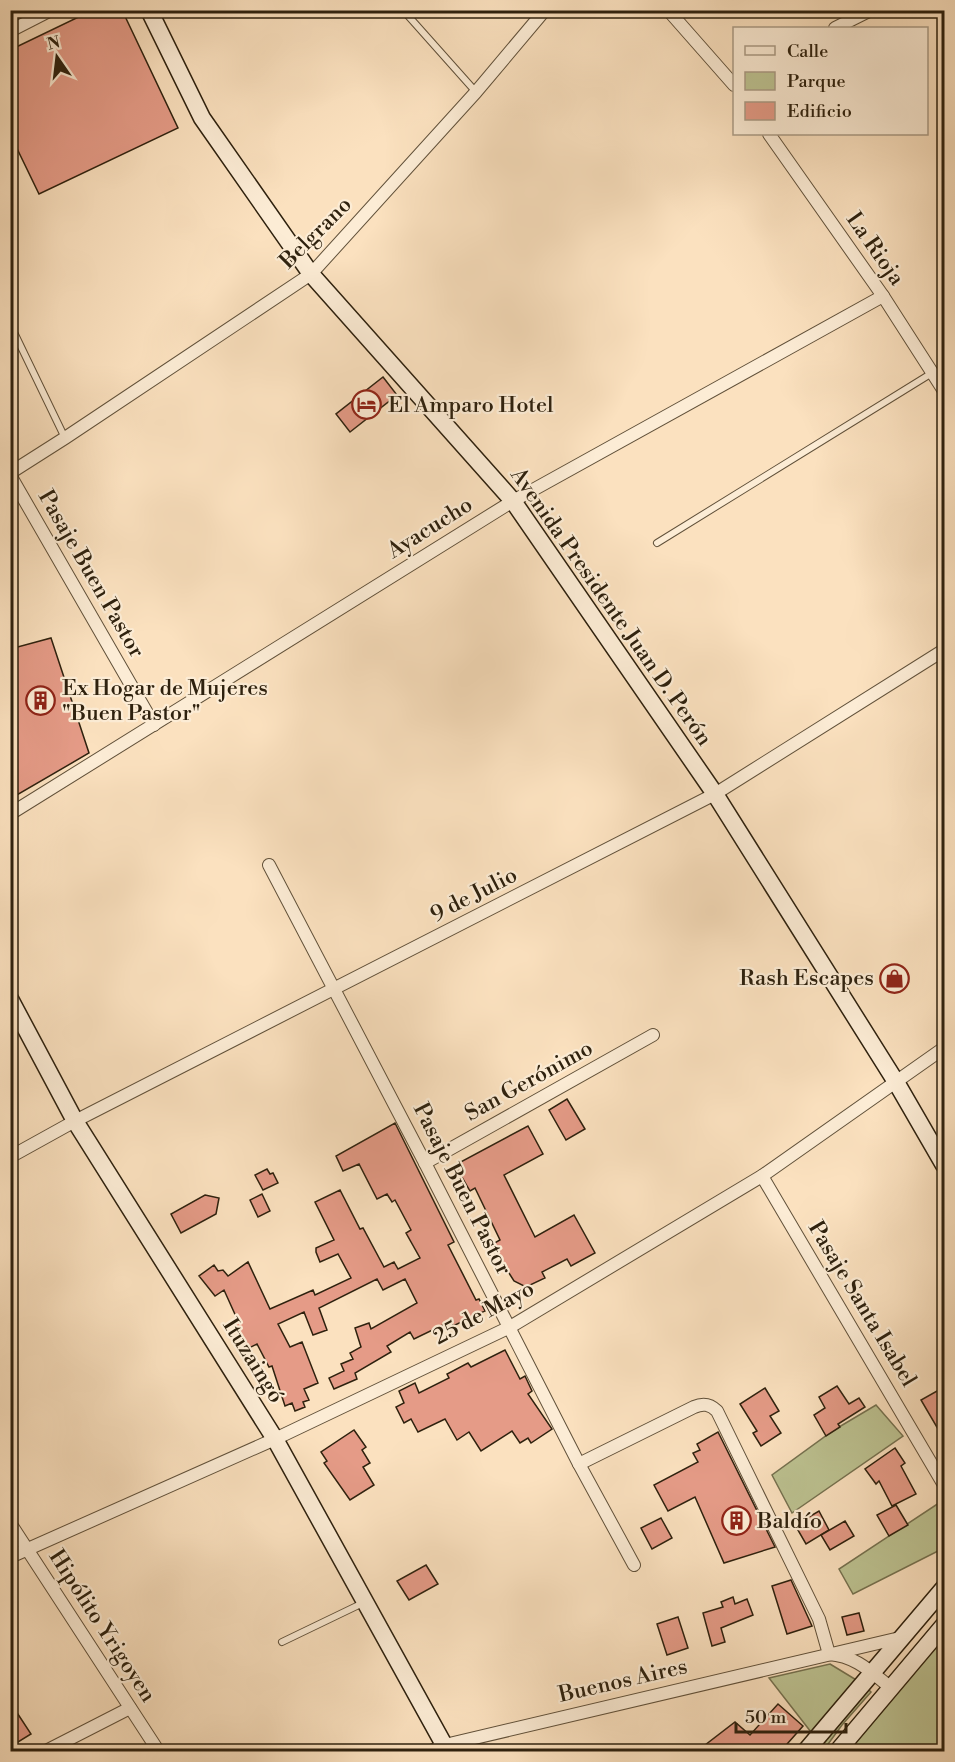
<svg xmlns="http://www.w3.org/2000/svg" width="955" height="1762" font-family="'Libre Bodoni',serif">
  <style>
    .green { fill: #bdc392; stroke: #767250; stroke-width: 1.5 }
    .building { fill: #e59b87; stroke: #2e210e; stroke-width: 1.5 }
    .lines { fill: none; stroke-linecap: round; stroke-linejoin: round }
    .lane-casing { stroke: #61513a; stroke-width: 8 }
    .street-casing { stroke: #61513a; stroke-width: 14 }
    .secondary-casing { stroke: #2e210e; stroke-width: 19 }
    .lane { stroke: #fcecd5; stroke-width: 6 }
    .street { stroke: #fcecd5; stroke-width: 12 }
    .secondary { stroke: #fcecd5; stroke-width: 16 }
    .labels { text-anchor: middle; dominant-baseline: central; stroke-width: 4.5; stroke-linejoin: round; paint-order: stroke }
    .street-label { font-size: 22px; fill: #2e210e; stroke: #fcecd5 }
    .poi-label { font-size: 22px; fill: #2e210e; stroke: #fcecd5; text-anchor: start }
  </style>
  <rect width="100%" height="100%" fill="#fbe1bf"/>
  <filter id="stains"><feTurbulence type="fractalNoise" baseFrequency=".00333" numOctaves="4"/><feColorMatrix values="0 0 0 0 .2 0 0 0 0 .09 0 0 0 0 .02 0 0 0 .5 -.17"/></filter>
  <radialGradient id="worn" r=".72"><stop offset=".6" stop-color="#630" stop-opacity="0"/><stop offset="1" stop-color="#630" stop-opacity=".3"/></radialGradient>
  <!-- green -->
  <g class="green">
    <polygon points="876,1405 903,1436 792,1513 772,1475 834,1430"/>
    <polygon points="942,1501 944,1506 944,1548 853,1594 839,1569"/>
    <polygon points="944,1636 943,1751 846,1752"/>
    <polygon points="830,1664 858,1681 811,1732 769,1678"/>
    <polygon points="868,1689 871,1692 842,1725 823,1751 815,1752"/>
  </g>
  <!-- building -->
  <g class="building">
    <polygon points="93,10 122,10 178,128 39,194 10,134 10,50"/>
    <polygon points="383,377 397,395 350,432 336,414"/>
    <polygon points="51,638 89,753 10,799 10,649"/>
    <polygon points="567,1099 585,1129 566,1140 549,1110"/>
    <polygon points="395,1123 454,1242 448,1245 476,1300 479,1299 485,1311 453,1326 451,1321 414,1339 410,1332 387,1346 391,1352 355,1373 357,1379 334,1389 329,1378 344,1371 341,1364 353,1359 350,1353 361,1347 355,1328 369,1323 371,1329 417,1303 405,1279 383,1290 377,1279 319,1308 327,1330 313,1335 304,1312 278,1324 290,1347 302,1342 318,1383 304,1389 309,1400 303,1402 305,1407 295,1411 292,1403 285,1406 272,1366 269,1367 257,1344 247,1349 235,1323 238,1321 224,1290 215,1296 199,1276 214,1265 218,1271 223,1270 228,1276 248,1262 270,1309 313,1290 315,1295 351,1278 338,1254 320,1262 316,1252 316,1248 334,1240 315,1202 340,1190 360,1229 363,1228 384,1267 394,1262 398,1269 420,1258 406,1233 411,1230 395,1200 392,1202 387,1194 377,1199 359,1164 343,1171 336,1156"/>
    <polygon points="528,1126 543,1154 504,1175 535,1237 574,1215 595,1253 571,1266 567,1259 542,1272 545,1278 526,1287 514,1281 497,1254 496,1255 491,1245 500,1240 475,1188 470,1191 455,1165"/>
    <polygon points="267,1169 270,1174 273,1173 278,1183 263,1190 255,1175"/>
    <polygon points="262,1194 270,1211 258,1217 250,1200"/>
    <polygon points="205,1195 219,1198 216,1214 181,1233 171,1214"/>
    <polygon points="505,1350 520,1379 525,1376 532,1391 528,1394 552,1429 531,1443 528,1438 520,1443 512,1431 481,1451 469,1432 457,1440 445,1419 418,1432 411,1419 404,1423 396,1407 404,1403 399,1391 415,1383 419,1393 449,1378 447,1374 468,1363 471,1367"/>
    <polygon points="837,1386 849,1404 859,1398 865,1407 838,1424 840,1427 826,1436 814,1415 825,1408 819,1397"/>
    <polygon points="765,1388 779,1411 770,1416 781,1433 761,1446 753,1433 757,1431 740,1404"/>
    <polygon points="937,1391 940,1396 945,1394 945,1441 921,1400"/>
    <polygon points="354,1430 366,1447 362,1450 370,1463 363,1467 374,1485 350,1500 324,1463 327,1461 321,1452"/>
    <polygon points="718,1432 775,1547 724,1563 695,1497 668,1511 654,1485 698,1462 693,1453 700,1450 697,1444"/>
    <polygon points="895,1448 905,1463 901,1466 916,1494 892,1506 879,1481 876,1484 865,1469"/>
    <polygon points="896,1505 908,1525 889,1536 877,1515"/>
    <polygon points="819,1511 829,1530 806,1544 795,1525"/>
    <polygon points="661,1518 672,1538 652,1549 641,1528"/>
    <polygon points="845,1521 854,1536 830,1550 821,1535"/>
    <polygon points="426,1565 438,1584 409,1600 397,1581"/>
    <polygon points="791,1580 812,1626 787,1634 772,1586"/>
    <polygon points="733,1597 735,1604 747,1599 753,1615 721,1628 725,1642 712,1646 703,1613 723,1607 721,1602"/>
    <polygon points="859,1613 864,1631 847,1635 842,1617"/>
    <polygon points="678,1617 688,1648 667,1655 657,1624"/>
    <polygon points="10,1702 31,1734 10,1747"/>
    <polygon points="778,1704 803,1726 780,1752 696,1752 735,1722 750,1735"/>
  </g>
  <g class="lines">
    <defs>
      <g id="lane">
        <polyline points="403,10 476,92"/>
        <polyline points="10,324 65,438"/>
        <polyline points="657,543 932,373"/>
        <polyline points="282,1642 365,1602"/>
      </g>
      <g id="street">
        <polyline points="668,10 734,85"/>
        <polyline points="835,28 871,10"/>
        <polyline points="10,31 51,10"/>
        <polyline points="769,134 883,296 944,391"/>
        <polyline points="10,473 65,438 311,274 476,92 545,10"/>
        <polyline points="10,475 154,725"/>
        <polyline points="10,814 513,501 883,296"/>
        <polyline points="269,865 425,1163 579,1464 634,1565"/>
        <polyline points="10,1157 75,1121 715,794 944,650"/>
        <polyline points="425,1163 653,1035"/>
        <polyline points="762,1176 944,1485"/>
        <path d="M579 1464 694 1407C703 1403 710 1404 717 1411L819 1619 829 1654C856 1656 871 1672 891 1688"/>
        <polyline points="10,1523 159,1752"/>
        <polyline points="10,1557 275,1439 510,1327 762,1176 944,1048"/>
        <polyline points="44,1752 130,1708"/>
        <polyline points="429,1752 445,1745 904,1637"/>
      </g>
      <g id="secondary">
        <polyline points="149,10 202,118 311,274 513,501 715,794 896,1082 944,1165"/>
        <polyline points="10,999 75,1121 275,1439 448,1752"/>
        <polyline points="805,1752 944,1588"/>
        <polyline points="837,1752 944,1625"/>
      </g>
    </defs>
    <!-- lane casing -->
    <use href="#lane" class="lane-casing"/>
    <!-- street casing -->
    <use href="#street" class="street-casing"/>
    <!-- secondary casing -->
    <use href="#secondary" class="secondary-casing"/>
    <!-- lane -->
    <use href="#lane" class="lane"/>
    <!-- street -->
    <use href="#street" class="street"/>
    <!-- secondary -->
    <use href="#secondary" class="secondary"/>
  </g>
  <!-- icons -->
  <defs>
    <symbol id="hotel-ring" viewBox="-11 -11 22 22"><circle r="9.5" fill="#fcecd5" stroke="#8f2418" stroke-width="1.5"/><path d="M-6-4.5h1.5V1H6V5H4.5V3h-9V5H-6ZM-4 0a1.8 1.8 0 1 1 3.6 0ZM.5 0V-2.5h3Q6-2.5 6 0Z" fill="#8f2418"/></symbol>
    <symbol id="building-ring" viewBox="-11 -11 22 22"><circle r="9.5" fill="#fcecd5" stroke="#8f2418" stroke-width="1.5"/><path d="M-4-6H4V6H1V3H-1V6H-4ZM-2.5-4.3h1.7v1.8h-1.7ZM.8-4.3h1.7v1.8H.8ZM-2.5-1h1.7V.8h-1.7ZM.8-1h1.7V.8H.8Z" fill="#8f2418"/></symbol>
    <symbol id="shop-ring" viewBox="-11 -11 22 22"><circle r="9.5" fill="#fcecd5" stroke="#8f2418" stroke-width="1.5"/><path d="M-5-2.5h2.3a2.7 3.5 0 0 1 5.4 0H5L5.5 6h-11ZM-1.5-2.5h3a1.5 2.3 0 0 0-3 0Z" fill="#8f2418"/></symbol>
  </defs>
  <g fill-rule="evenodd">
    <use href="#hotel-ring" x="350" y="388" width="33" height="33"/>
    <use href="#building-ring" x="24" y="684" width="33" height="33"/>
    <use href="#shop-ring" x="878" y="962" width="33" height="33"/>
    <use href="#building-ring" x="720" y="1504" width="33" height="33"/>
  </g>
  <g class="labels">
    <!-- street labels -->
    <g class="street-label">
      <text transform="translate(316 233) rotate(-45)">Belgrano</text>
      <text transform="translate(875 249) rotate(55)">La Rioja</text>
      <text transform="translate(430 528) rotate(-32)">Ayacucho</text>
      <text transform="translate(91 574) rotate(60)">Pasaje Buen Pastor</text>
      <text transform="translate(611 607) rotate(55)">Avenida Presidente Juan D. Perón</text>
      <text transform="translate(474 895) rotate(-27)">9 de Julio</text>
      <text transform="translate(529 1081) rotate(-29)">San Gerónimo</text>
      <text transform="translate(462 1189) rotate(63)">Pasaje Buen Pastor</text>
      <text transform="translate(862 1304) rotate(59)">Pasaje Santa Isabel</text>
      <text transform="translate(484 1313) rotate(-28)">25 de Mayo</text>
      <text transform="translate(253 1361) rotate(58)">Ituzaingó</text>
      <text transform="translate(102 1626) rotate(57)">Hipólito Yrigoyen</text>
      <text transform="translate(623 1681) rotate(-13)">Buenos Aires</text>
    </g>
    <!-- poi labels -->
    <g class="poi-label">
      <text x="388" y="405">El Amparo Hotel</text>
      <text x="62" y="688">Ex Hogar de Mujeres<tspan x="62" dy="25">"Buen Pastor"</tspan></text>
      <text x="874" y="978" text-anchor="end">Rash Escapes</text>
      <text x="757" y="1521">Baldío</text>
    </g>
  </g>
  <!-- margin -->
  <rect width="955" height="1762" fill="none" stroke="#fbe1bf" stroke-width="36"/>
  <rect x="12" y="12" width="931" height="1738" fill="none" stroke="#2e210e" stroke-width="3"/>
  <rect x="18" y="18" width="919" height="1726" fill="none" stroke="#2e210e" stroke-width="1.5"/>
  <!-- legend -->
  <rect x="733" y="27" width="195" height="108" fill="#fcecd5" stroke="#aa9b85" stroke-width="1.5"/>
  <rect x="745" y="46" width="30" height="9" fill="#fcecd5" stroke="#aa9b85" stroke-width="1.5"/>
  <text x="787" y="57" font-size="18" fill="#2e210e">Calle</text>
  <rect x="745" y="72" width="30" height="18" fill="#bdc392" stroke="#aa9b85" stroke-width="1.5"/>
  <text x="787" y="87" font-size="18" fill="#2e210e">Parque</text>
  <rect x="745" y="102" width="30" height="18" fill="#e59b87" stroke="#aa9b85" stroke-width="1.5"/>
  <text x="787" y="117" font-size="18" fill="#2e210e">Edificio</text>
  <!-- north arrow -->
  <g transform="translate(57 57) rotate(346)" stroke="#fcecd5" stroke-width="4.5" paint-order="stroke">
  <path d="M0-4.5L10 22L0 15L-10 22Z" fill="#2e210e"/>
  <text y="-9" font-size="16" font-weight="bold" text-anchor="middle" fill="#2e210e">N</text>
  </g>
  <!-- scale -->
  <path d="M736 1723v9h110v-9" fill="none" stroke="#2e210e" stroke-width="3"/>
  <text x="745" y="1723" font-size="18" fill="#2e210e" stroke="#fcecd5" stroke-width="4.5" paint-order="stroke">50 m</text>
  <rect width="100%" height="100%" filter="url(#stains)"/>
  <rect width="100%" height="100%" fill="url(#worn)"/>
</svg>
